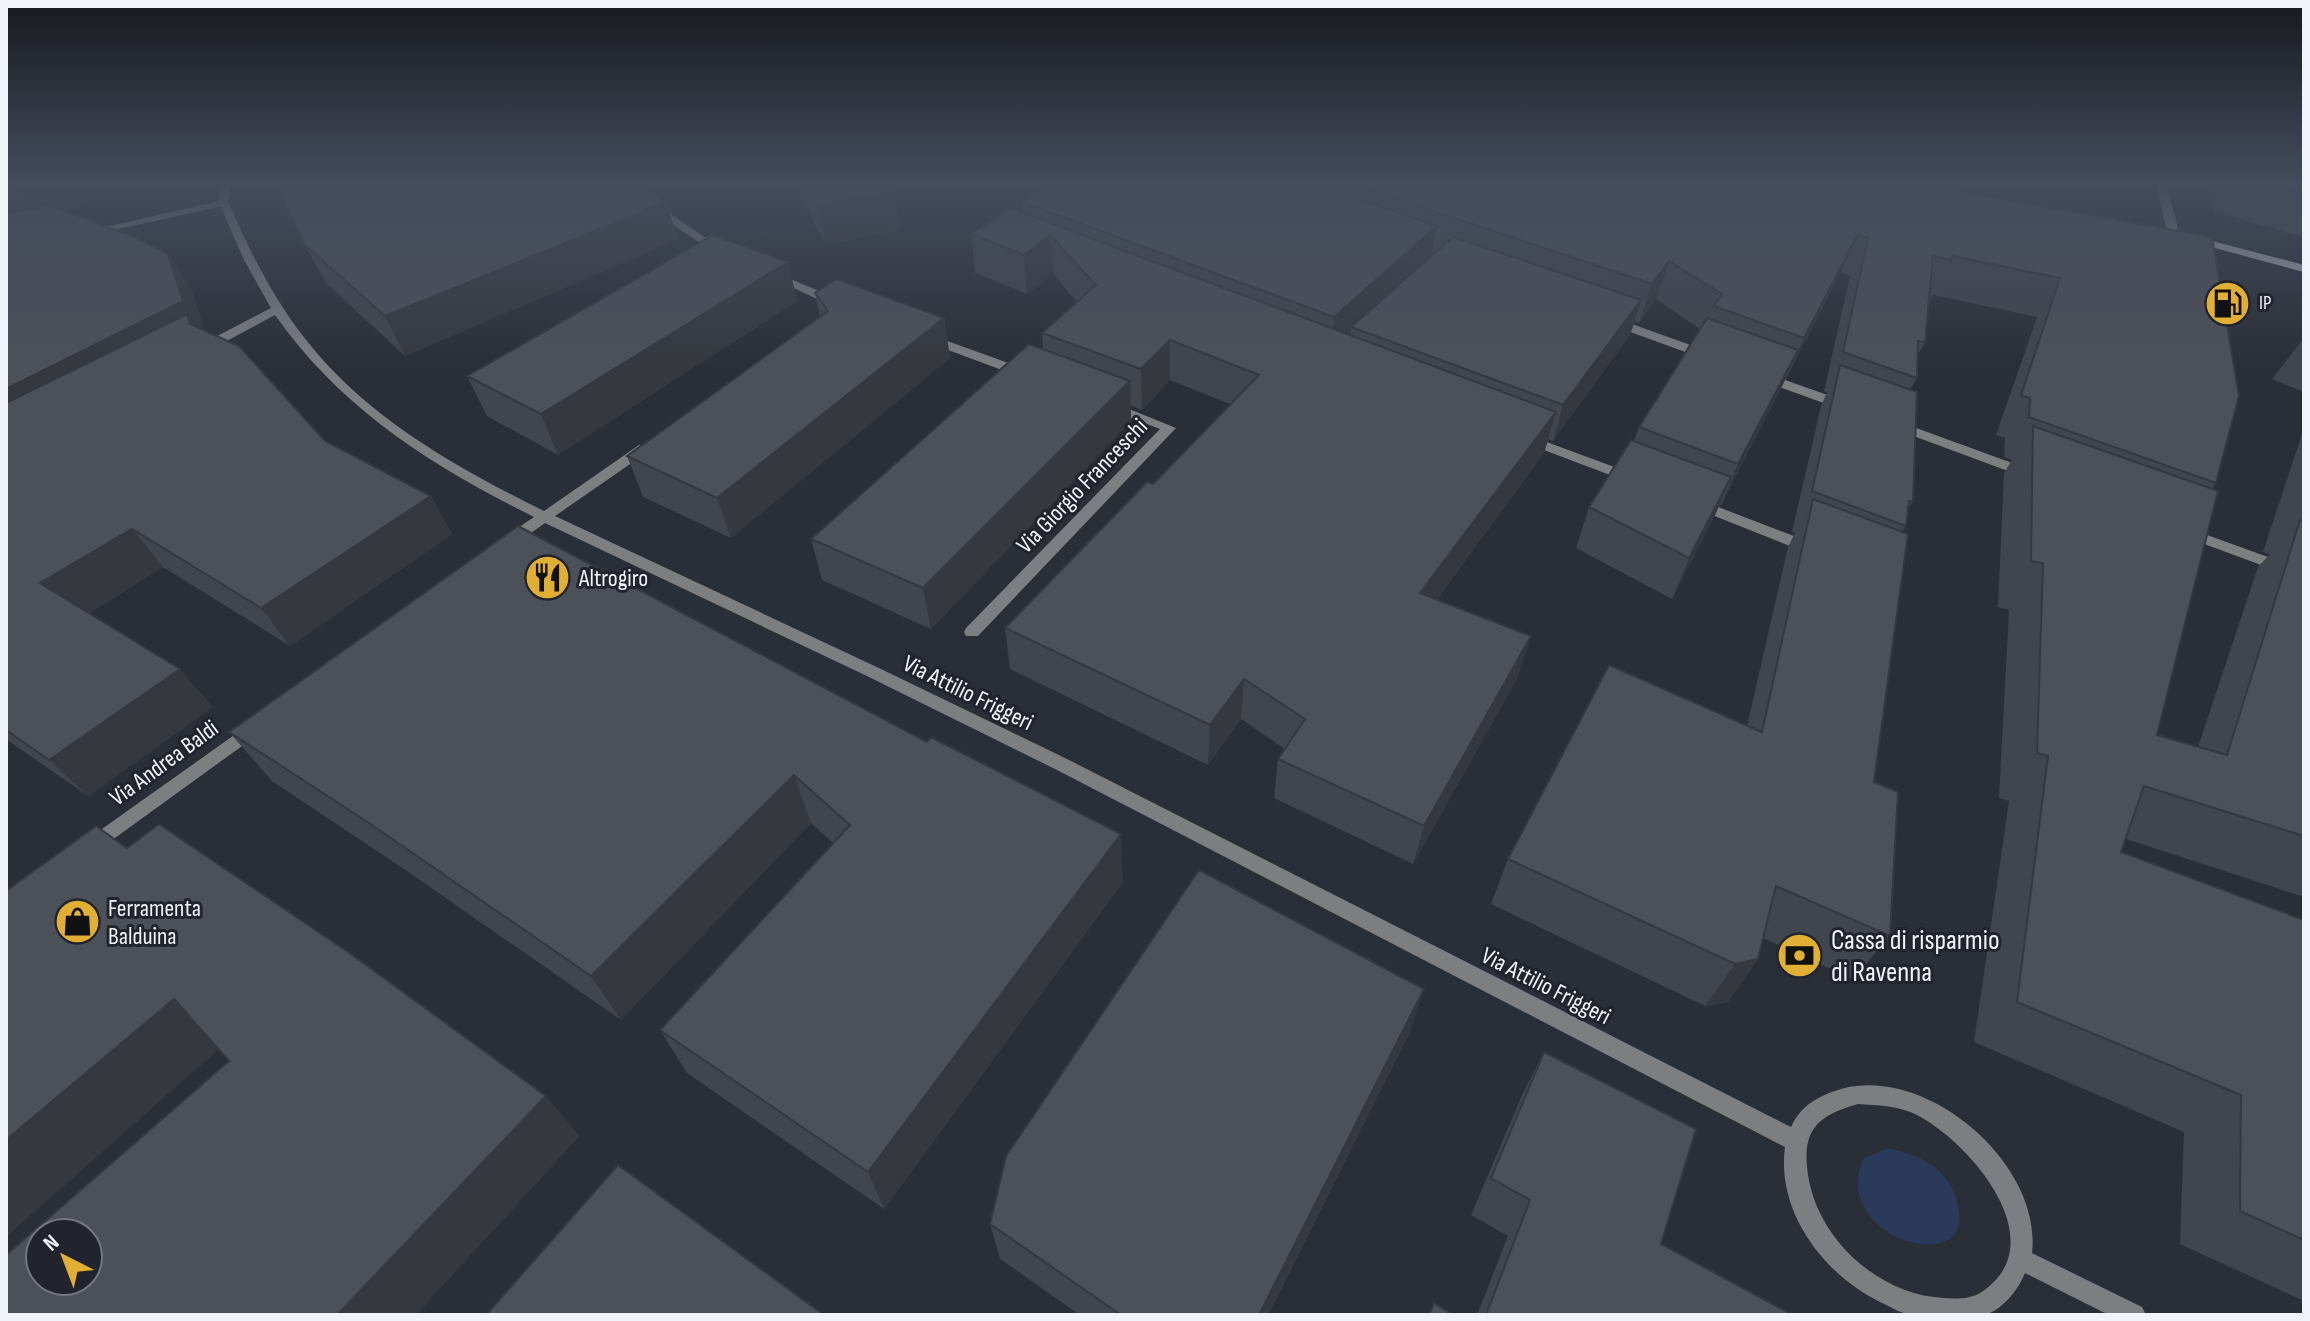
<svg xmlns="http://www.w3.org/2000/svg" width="2310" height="1321" font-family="'Sofia Sans Condensed',sans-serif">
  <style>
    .green { fill: #2b3a5b }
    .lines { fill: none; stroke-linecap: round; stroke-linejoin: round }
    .minor { fill: #7c7e82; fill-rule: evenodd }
    .tertiary { fill: #7c7e82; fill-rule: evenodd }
    .secondary { fill: #a8abb2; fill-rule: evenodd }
    .wall { fill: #41454d }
    .shaded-wall { fill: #35383e }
    .building { fill: #4c5059; stroke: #35383e; stroke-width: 2; fill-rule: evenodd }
    .labels { text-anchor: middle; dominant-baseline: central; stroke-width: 6; stroke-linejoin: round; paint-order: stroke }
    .far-poi-label { font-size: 20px; fill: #f0f3f8; stroke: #21242c; text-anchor: start }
    .street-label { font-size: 24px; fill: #f0f3f8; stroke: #21242c }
    .poi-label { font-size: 24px; fill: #f0f3f8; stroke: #21242c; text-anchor: start }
    .near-poi-label { font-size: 28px; fill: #f0f3f8; stroke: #21242c; text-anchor: start }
  </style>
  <rect width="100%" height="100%" fill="#2a2e36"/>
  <!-- green -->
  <path class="green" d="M1888 1148C1914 1154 1941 1164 1953 1191 1994 1287 1824 1241 1864 1158Z"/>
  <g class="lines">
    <!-- minor -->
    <g class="minor">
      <polygon points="2156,182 2166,182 2179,233 2177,235 2167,233"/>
      <path d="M224 200 229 203C249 250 272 296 303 336 364 416 455 467 544 511L639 445H649V451L555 516 881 669 1067 759 1791 1127C1800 1108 1813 1099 1832 1092 1919 1058 2043 1161 2032 1253L2142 1307 2146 1315H2109L2025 1273C2019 1289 2001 1312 1983 1315 1974 1317 1962 1315 1953 1315 1939 1315 1923 1317 1910 1315 1900 1313 1891 1307 1882 1303 1825 1276 1776 1213 1785 1147L1055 769 869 677 545 523 513 546H503L501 542 503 538 534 517C432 466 342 410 275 315L210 350H202V344L271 308 244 260 219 203ZM1858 1104C1877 1105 1900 1106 1917 1115 1971 1143 2057 1244 1980 1293 1970 1299 1956 1299 1944 1298 1876 1295 1812 1234 1807 1166 1803 1126 1823 1114 1858 1104Z"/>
      <polygon points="651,206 659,206 725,251 715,253 651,210"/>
      <polygon points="776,273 836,298 838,301 832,305 828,304 772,278 772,274"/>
      <polygon points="1615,318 1710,352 1712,355 1706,359 1702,358 1611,325 1611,319"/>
      <polygon points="928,334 1028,370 1029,373 1028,376 1018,376 924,341 924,335"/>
      <polygon points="1765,373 1850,403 1852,406 1850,409 1840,409 1760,380 1760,374"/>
      <polygon points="1112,402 1176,428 978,636 966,636 964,632 966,628 1160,429 1107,409 1105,406"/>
      <polygon points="1897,421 2034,471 2036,474 2029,478 2024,477 1892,428 1892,422"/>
      <polygon points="1525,434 1636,475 1638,478 1636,481 1626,481 1520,441 1520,435"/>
      <polygon points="1697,499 1815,544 1817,548 1810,553 1805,552 1692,507 1690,504"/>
      <polygon points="2185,527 2304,570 2304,581 2180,535 2178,532"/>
      <polygon points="254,721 260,723 262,728 260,733 97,851 91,854 85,851 82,846 85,841"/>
    </g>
    <!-- tertiary -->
    <polygon class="tertiary" points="221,182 231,182 228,205 90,235 84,232 219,201"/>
    <!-- secondary -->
    <g class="secondary">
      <polygon points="1904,182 1928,182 1952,189 1947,192"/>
      <polygon points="2193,236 2304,265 2304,272 2189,241 2187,239"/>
    </g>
  </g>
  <!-- wall -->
  <g class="wall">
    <polygon points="6,182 65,212 168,254 192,290 204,330 325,441 431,496 452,534 290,646 163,567 89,613 213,707 88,796 6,739"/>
    <polygon points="793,182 889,182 894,191 901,229 826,245"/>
    <polygon points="1050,182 1909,182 2212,237 2216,483 2212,489 2157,735 2198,747 2258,567 2270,554 2263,552 2304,428 2304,897 2126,839 2121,852 2304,920 2304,1301 2180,1244 2184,1132 1974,1042 2009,801 1999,798 2009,610 1998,607 2004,473 2012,460 2004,457 2005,438 1996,435 2037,317 1934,295 1931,299 1929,298 1925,342 1918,355 1917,378 1910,390 1913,502 1908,509 1906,526 1902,532 1874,782 1890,936 1853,979 1763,938 1758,959 1728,1002 1705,1006 1491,904 1508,859 1747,726 1788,547 1795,533 1792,532 1821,406 1827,392 1824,391 1850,276 1841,272 1721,505 1720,504 1672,599 1576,548 1589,507 1634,441 1639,427 1700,329 1656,299 1639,323 1635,321 1630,335 1553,441 1548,439 1544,453 1437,599 1518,677 1413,864 1274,798 1278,759 1285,749 1241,719 1208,765 1010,669 1005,628 1153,484 1230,404 1170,380 1142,410 1130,405 1131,421 931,629 822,580 811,539 1043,349 1042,333 1077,302 1053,274 1027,294 975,273 971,234 1022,213 1022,202"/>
    <polygon points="2205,182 2304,182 2304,237 2215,212"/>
    <polygon points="678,239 405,356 326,283 305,245"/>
    <polygon points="788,262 797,301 558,455 487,416 467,376"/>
    <polygon points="815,293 944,318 950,358 731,538 643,497 627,456 820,317"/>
    <polygon points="2304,338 2304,392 2272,379"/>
    <polygon points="518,526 1123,882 884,1209 687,1073 660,1030 833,843 811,823 621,1020 407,871 272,781 229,732"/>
    <polygon points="1424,989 1410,1032 1268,1315 1080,1315 1000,1259 990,1224"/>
    <polygon points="1544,1052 1661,1244 1793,1315 1477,1315 1508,1236 1471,1215 1523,1093"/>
  </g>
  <!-- shaded-wall -->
  <g class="shaded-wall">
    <polygon points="31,182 111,182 47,224 6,244 6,202 15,192"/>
    <polygon points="894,191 901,229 826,245 818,207"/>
    <polygon points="666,202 678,239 405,356 385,316"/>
    <polygon points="1437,226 1430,264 1351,327 1350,337 1329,356 1334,317"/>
    <polygon points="1858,234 1841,272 1787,377 1804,338"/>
    <polygon points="1050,235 1053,274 1027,294 1024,255"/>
    <polygon points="168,254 192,290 207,338 6,443 6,389"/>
    <polygon points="1669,261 1656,299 1639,323 1652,284"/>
    <polygon points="788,262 797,301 558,455 541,414"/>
    <polygon points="1641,300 1630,335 1553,441 1563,405"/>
    <polygon points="944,318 950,358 731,538 717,498"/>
    <polygon points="1170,340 1170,380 1142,410 1141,369"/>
    <polygon points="1798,350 1780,390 1721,505 1738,464"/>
    <polygon points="1130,381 1131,421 931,629 923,588"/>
    <polygon points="1556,412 1544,453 1411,633 1420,593"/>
    <polygon points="1731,477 1714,518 1672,599 1689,558"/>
    <polygon points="431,496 452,534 290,646 261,608"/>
    <polygon points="132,529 163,567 75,621 40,583"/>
    <polygon points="1531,636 1518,677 1413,864 1424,826"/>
    <polygon points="180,669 213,707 88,796 49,760"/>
    <polygon points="1244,679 1241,719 1208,765 1210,725"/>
    <polygon points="794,775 811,823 621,1020 591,976"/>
    <polygon points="1121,834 1123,882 884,1209 868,1172"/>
    <polygon points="1758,959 1728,1002 1705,1006 1735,964"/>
    <polygon points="1424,989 1410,1032 1268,1315 1259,1315"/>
    <polygon points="174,999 227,1042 6,1237 6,1140"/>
    <polygon points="546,1096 580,1136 416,1315 337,1315"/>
  </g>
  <!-- building -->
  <g class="building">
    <polygon points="6,182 31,182 15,192 29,198 6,202"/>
    <polygon points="275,182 637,182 666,202 385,316 305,245"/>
    <polygon points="805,182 889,182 894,191 818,207"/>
    <polygon points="1050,182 1310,182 1437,226 1334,317 1022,202"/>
    <polygon points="1347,182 1909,182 2212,237 2239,396 2216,483 2029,417 2030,398 2021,395 2060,278 1952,256 1951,260 1933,256 1925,342 1918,341 1917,378 1843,352 1868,238 1858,234 1804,338 1714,306 1722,294 1669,261 1652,284"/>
    <polygon points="2265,182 2304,182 2304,193"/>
    <polygon points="48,205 135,237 168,254 183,301 6,389 6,214"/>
    <polygon points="1010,208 1556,412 1420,593 1531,636 1424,826 1278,759 1305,719 1244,679 1210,725 1005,628 1147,482 1153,484 1259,375 1170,340 1141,369 1042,333 1096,285 1050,235 1024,255 971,234"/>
    <polygon points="713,235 788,262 541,414 467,376"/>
    <polygon points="1453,237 1641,300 1563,405 1351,327"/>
    <polygon points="836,279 944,318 717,498 627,456 828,311 815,293"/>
    <polygon points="187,314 190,324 239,346 325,441 431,496 261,608 132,529 40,583 180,669 49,760 6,730 6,403"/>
    <polygon points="1707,318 1798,350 1738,464 1639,427"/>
    <polygon points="1029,344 1130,381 923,588 811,539"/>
    <polygon points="1840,365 1917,392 1913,502 1909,501 1906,526 1812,491"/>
    <polygon points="2033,426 2218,491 2157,735 2227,755 2300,520 2304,522 2304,836 2144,786 2121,852 2304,920 2304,1240 2240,1211 2241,1095 2017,1002 2048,756 2037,753 2043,563 2031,561"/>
    <polygon points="1631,440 1731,477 1689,558 1589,507"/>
    <polygon points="1813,499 1908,534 1874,782 1898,792 1890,936 1776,886 1758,959 1735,964 1508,859 1609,665 1762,732"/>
    <polygon points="518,526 927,742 931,737 1121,834 868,1172 660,1030 850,825 794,775 591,976 369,823 229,732"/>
    <path d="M159 824 351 954 546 1096 337 1315H6V1255L229 1061 174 999 6 1140V891L96 826 127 848ZM40 1233H88V1281H40Z"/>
    <polygon points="1199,870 1424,989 1259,1315 1121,1315 990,1224 1006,1156"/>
    <polygon points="1544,1052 1696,1129 1661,1244 1793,1315 1486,1315 1530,1200 1491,1178"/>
    <polygon points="618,1165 824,1315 486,1315"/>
    <polygon points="1434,1303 1453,1315 1429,1315"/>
  </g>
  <!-- sky -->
  <linearGradient id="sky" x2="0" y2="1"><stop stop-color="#17191e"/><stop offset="0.5" stop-color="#444c5d"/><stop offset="1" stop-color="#444c5d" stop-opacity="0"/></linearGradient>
  <rect width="2310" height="367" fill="url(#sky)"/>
  <!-- icons -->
  <defs>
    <symbol id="fuel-disc" viewBox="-11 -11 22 22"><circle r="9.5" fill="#e1af34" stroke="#21242c"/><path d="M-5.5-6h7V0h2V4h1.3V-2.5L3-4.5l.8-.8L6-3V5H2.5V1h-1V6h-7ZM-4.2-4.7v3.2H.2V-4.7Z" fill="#111"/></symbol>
    <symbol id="restaurant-disc" viewBox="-11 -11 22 22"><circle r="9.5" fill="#e1af34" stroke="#21242c"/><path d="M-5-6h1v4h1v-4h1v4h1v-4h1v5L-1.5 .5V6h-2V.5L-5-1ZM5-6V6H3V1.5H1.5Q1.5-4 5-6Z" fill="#111"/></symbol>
    <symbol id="shop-disc" viewBox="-11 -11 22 22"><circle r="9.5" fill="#e1af34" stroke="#21242c"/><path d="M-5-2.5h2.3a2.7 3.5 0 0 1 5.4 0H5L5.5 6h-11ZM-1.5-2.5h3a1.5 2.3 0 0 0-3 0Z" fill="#111"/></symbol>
    <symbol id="bank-disc" viewBox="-11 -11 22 22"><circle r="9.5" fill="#e1af34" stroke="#21242c"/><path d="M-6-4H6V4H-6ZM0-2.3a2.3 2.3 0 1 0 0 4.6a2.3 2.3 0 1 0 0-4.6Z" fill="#111"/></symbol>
  </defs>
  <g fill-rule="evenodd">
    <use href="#fuel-disc" x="2202" y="278" width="51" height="51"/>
    <use href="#restaurant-disc" x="522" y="552" width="51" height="51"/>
    <use href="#shop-disc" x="52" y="896" width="51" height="51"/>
    <use href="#bank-disc" x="1774" y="930" width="51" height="51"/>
  </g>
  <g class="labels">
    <!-- far-poi labels -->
    <g class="far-poi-label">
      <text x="2259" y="303">IP</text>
    </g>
    <!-- street labels -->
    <g class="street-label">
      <text transform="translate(1082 486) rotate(-46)">Via Giorgio Franceschi</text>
      <text transform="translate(968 693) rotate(26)">Via Attilio Friggeri</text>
      <text transform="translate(164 763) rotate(-36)">Via Andrea Baldi</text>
      <text transform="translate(1546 986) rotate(27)">Via Attilio Friggeri</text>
    </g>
    <!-- poi labels -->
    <g class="poi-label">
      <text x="579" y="578">Altrogiro</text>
      <text x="108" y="908">Ferramenta<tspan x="108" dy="28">Balduina</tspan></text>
    </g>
    <!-- near-poi labels -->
    <g class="near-poi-label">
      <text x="1831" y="940">Cassa di risparmio<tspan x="1831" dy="32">di Ravenna</tspan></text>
    </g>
  </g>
  <!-- border -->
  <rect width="2310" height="1321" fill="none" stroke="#f0f3f8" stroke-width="16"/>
  <!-- north arrow -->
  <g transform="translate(64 1257) rotate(318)"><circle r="38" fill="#21242c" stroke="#74777e" stroke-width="2"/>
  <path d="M0-6L14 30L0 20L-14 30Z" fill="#e1af34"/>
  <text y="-12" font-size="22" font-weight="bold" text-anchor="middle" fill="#f0f3f8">N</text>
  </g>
</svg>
